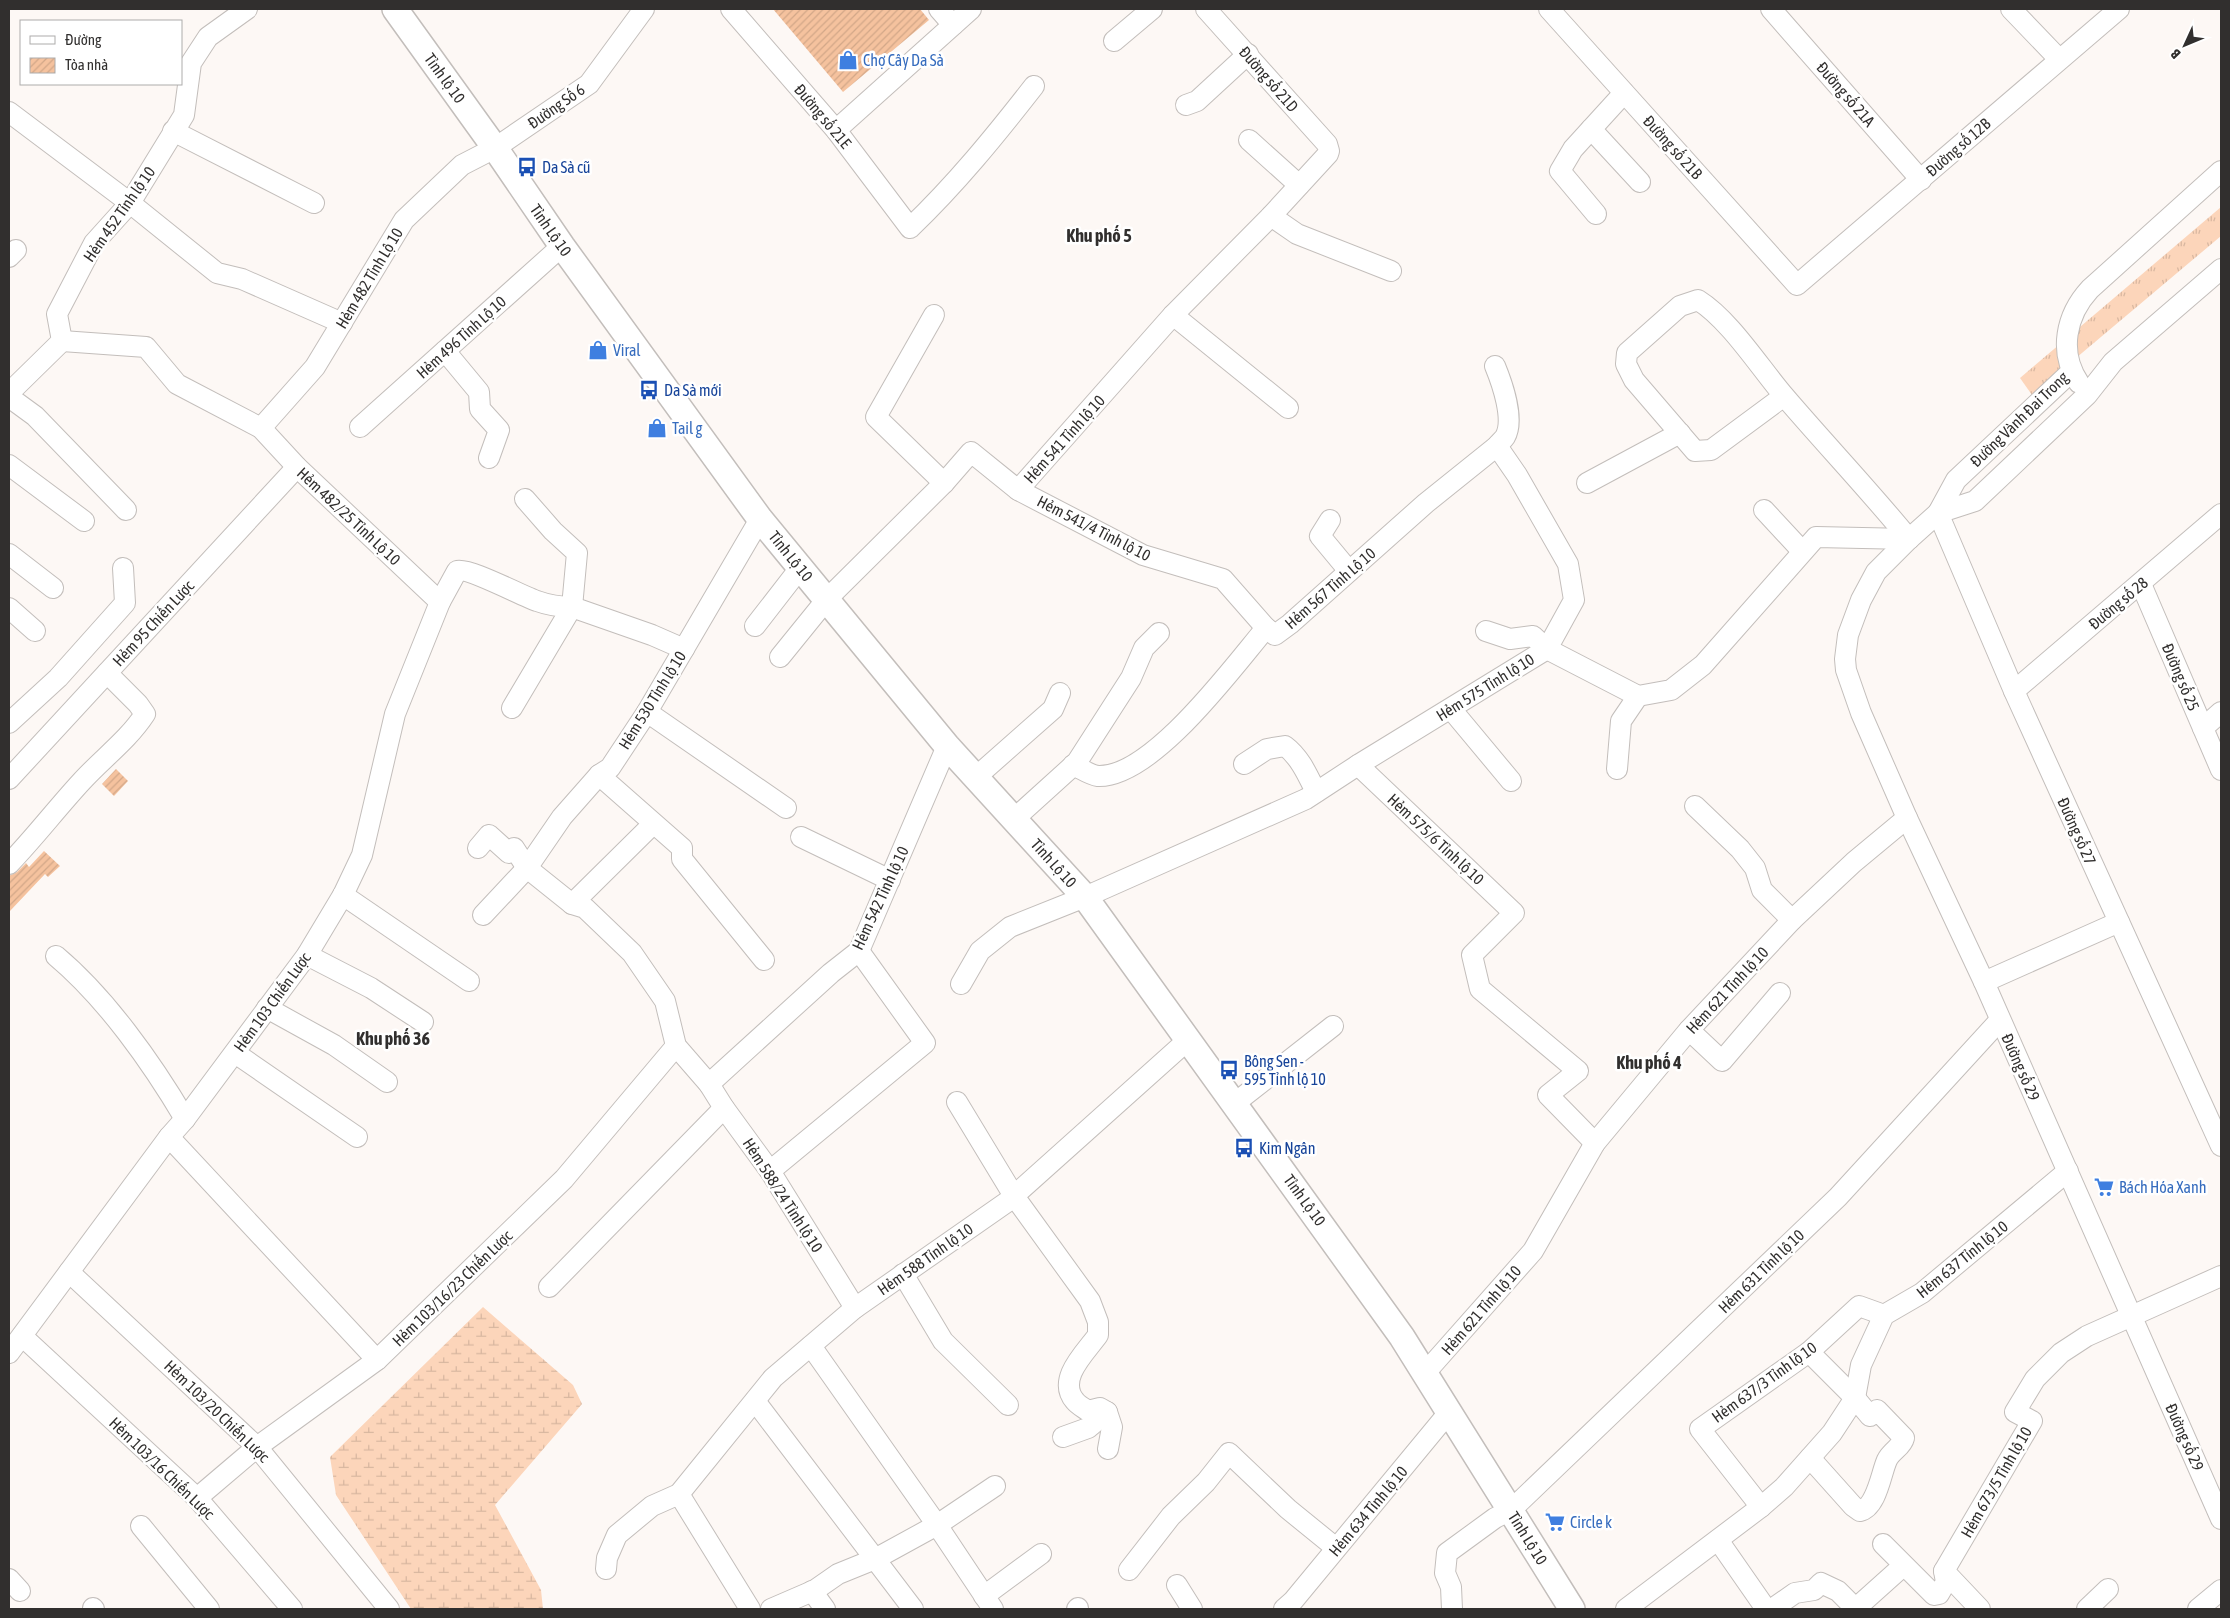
<svg xmlns="http://www.w3.org/2000/svg" width="2230" height="1618" font-family="'Asap Condensed',sans-serif">
  <style>
    .grass { fill: url(#grass-tufts) }
    .wetland { fill: url(#wetland-marsh) }
    .building { fill: url(#building-hatch) }
    .lines { fill: none; stroke-linecap: round; stroke-linejoin: round }
    .minor-casing { stroke: #c3bebb; stroke-width: 22 }
    .major-casing { stroke: #c3bebb; stroke-width: 28 }
    .minor { stroke: #fff; stroke-width: 20 }
    .major { stroke: #fff; stroke-width: 25 }
    .labels { text-anchor: middle; dominant-baseline: central; stroke-width: 5; stroke-linejoin: round; paint-order: stroke }
    .shop-label { font-size: 16px; fill: #366cbe; stroke: #fff; text-anchor: start }
    .street-label { font-size: 16px; fill: #312f2e; stroke: #fff }
    .transit-label { font-size: 16px; fill: #164399; stroke: #fff; text-anchor: start }
    .neighbourhood-label { font-size: 18px; font-weight: bold; fill: #312f2e; stroke: #fff }
  </style>
  <defs>
    <pattern id="grass-tufts" width="24" height="20" patternUnits="userSpaceOnUse" patternTransform="scale(1.25)"><rect width="24" height="20" fill="#fcd5ba"/><path d="M3 7l-1-3M5 7V3M7 7l1-3M15 17l-1-3M17 17v-4M19 17l1-3" fill="none" stroke="#d8b7a0"/></pattern>
    <pattern id="wetland-marsh" width="20" height="14" patternUnits="userSpaceOnUse" patternTransform="scale(1.25)"><rect width="20" height="14" fill="#fcd5ba"/><path d="M1 5h8M5 5V1M11 12h8M15 12V8" fill="none" stroke="#d8b7a0"/></pattern>
    <pattern id="building-hatch" width="6" height="6" patternUnits="userSpaceOnUse" patternTransform="scale(1.25)"><rect width="6" height="6" fill="#f5c29e"/><path d="M-1 1l2-2M0 6l6-6M5 7l2-2" fill="none" stroke="#d2a788"/></pattern>
  </defs>
  <rect width="100%" height="100%" fill="#fdf8f5"/>
  <!-- grass -->
  <polygon class="grass" points="2221,207 2221,236 2032,395 2020,378"/>
  <!-- wetland -->
  <polygon class="wetland" points="483,1307 573,1385 582,1404 495,1505 541,1590 543,1609 411,1609 336,1495 330,1457"/>
  <!-- building -->
  <g class="building">
    <polygon points="773,9 920,9 929,20 843,92"/>
    <polygon points="116,769 128,781 114,796 102,784"/>
    <polygon points="44,851 60,866 48,877 45,874 9,912 9,876 17,872 26,863 29,867"/>
  </g>
  <g class="lines">
    <defs>
      <g id="minor">
        <path d="M731 9 836 130 910 228C956 184 995 136 1034 86"/>
        <polyline points="939,9 953,25"/>
        <polyline points="1549,9 1797,285 2119,9"/>
        <polyline points="1771,9 1921,180"/>
        <polyline points="2011,9 2059,59"/>
        <polyline points="1114,41 1152,9"/>
        <polyline points="1186,105 1197,101 1248,54"/>
        <polyline points="9,112 130,203 217,273 242,279 342,323"/>
        <polyline points="1591,129 1640,182"/>
        <polyline points="836,130 971,9"/>
        <polyline points="173,131 314,203"/>
        <polyline points="1249,140 1299,185"/>
        <polyline points="1596,214 1560,171 1573,149 1624,93"/>
        <polyline points="1271,216 1297,234 1391,271"/>
        <polyline points="9,257 16,250"/>
        <polyline points="934,315 876,417 944,483"/>
        <polyline points="1173,315 1288,408"/>
        <polyline points="62,341 146,347 177,384 261,428 297,467 440,602"/>
        <polyline points="445,351 479,392 480,409 499,430 489,458"/>
        <polyline points="2071,372 1956,480 1938,513 1909,539 1876,572 1861,600 1848,635 1845,659 1846,670 1861,713 1907,818 1984,982 2221,1519"/>
        <path d="M2079 383C2058 352 2066 315 2090 289L2221 171"/>
        <polyline points="9,393 62,341 57,314 94,243 130,203 184,115 191,63 208,37 247,9"/>
        <path d="M1784 396 1711 450 1695 451 1634 380 1626 364 1627 353 1680 306 1698 300C1730 320 1760 368 1785 397 1826 445 1869 490 1909 539"/>
        <polyline points="9,397 35,416 126,510"/>
        <polyline points="360,427 562,246"/>
        <polyline points="261,428 315,367 404,220 462,165 495,148 589,84 644,9"/>
        <polyline points="9,465 84,521"/>
        <polyline points="1587,483 1680,433"/>
        <path d="M1018 490 1143 555 1223 579 1266 628 1275 635 1290 624 1426 503 1497 446C1499 443 1503 440 1505 437 1515 420 1502 383 1495 366"/>
        <polyline points="1764,510 1802,551"/>
        <polyline points="1938,513 2014,691 2221,1146"/>
        <polyline points="1938,513 1975,501 2087,395 2113,362 2221,269"/>
        <polyline points="1330,520 1320,536 1349,571"/>
        <polyline points="9,554 53,588"/>
        <polyline points="2141,584 2221,770"/>
        <polyline points="9,608 35,631"/>
        <polyline points="755,626 800,568"/>
        <polyline points="1486,631 1510,639 1533,636 1547,649 1638,696 1671,690 1703,665 1816,537 1909,539"/>
        <polyline points="780,657 827,599 944,483 971,452 1018,490 1173,315 1271,216 1328,154 1329,151 1327,144 1206,9"/>
        <polyline points="2014,691 2221,514"/>
        <polyline points="512,708 572,607 577,553 553,531 525,499"/>
        <polyline points="1451,709 1511,781"/>
        <polyline points="647,712 786,808"/>
        <polyline points="9,723 58,678 125,603 123,568"/>
        <polyline points="2203,728 2221,712"/>
        <path d="M1244 764 1267 749 1285 746C1300 757 1308 776 1316 792"/>
        <path d="M1073 765C1080 768 1090 775 1098 776 1152 778 1233 667 1266 628"/>
        <polyline points="1358,765 1514,913 1472,955 1480,989 1578,1071 1548,1095 1595,1143"/>
        <polyline points="1617,769 1621,721 1638,696"/>
        <polyline points="599,775 682,848 682,859 764,960"/>
        <polyline points="976,777 1053,709 1060,693"/>
        <polyline points="9,779 297,467"/>
        <polyline points="1695,806 1740,849 1755,868 1762,890 1792,920"/>
        <polyline points="1014,819 1077,762 1131,678 1144,648 1159,633"/>
        <polyline points="801,837 890,880"/>
        <polyline points="478,848 489,835 509,853 514,848 527,868 572,904 585,908 632,953 665,1001 676,1046 709,1084 724,1108 770,1171 855,1308"/>
        <path d="M9 864C35 837 57 808 82 781 103 758 128 740 145 714L138 704 107 673"/>
        <polyline points="343,895 469,981"/>
        <polyline points="572,904 653,824"/>
        <polyline points="483,915 527,868 562,817 599,775 610,768 647,712 760,519"/>
        <polyline points="307,955 371,988 423,1022"/>
        <path d="M56 956C106 998 152 1063 185 1119"/>
        <polyline points="1984,982 2119,922"/>
        <polyline points="961,984 980,951 1010,927 1085,897 1306,799 1358,765 1547,649 1574,600 1568,564 1517,475 1497,446"/>
        <polyline points="267,1008 334,1045 387,1082"/>
        <polyline points="1689,1030 1722,1061 1780,993"/>
        <polyline points="235,1053 357,1137"/>
        <polyline points="709,1084 831,973 859,951 947,746"/>
        <path d="M957 1102 1014 1196 1090 1301 1098 1322V1335C1086 1352 1056 1379 1075 1401 1078 1405 1084 1408 1088 1411L1100 1408 1107 1412 1112 1427 1108 1449"/>
        <polyline points="1235,1103 1333,1026"/>
        <polyline points="169,1137 377,1360"/>
        <polyline points="770,1171 925,1043 859,951"/>
        <polyline points="69,1272 257,1447 389,1609"/>
        <polyline points="903,1274 943,1341 1008,1405"/>
        <polyline points="549,1287 724,1108"/>
        <polyline points="22,1336 197,1498 292,1609"/>
        <polyline points="811,1346 937,1525 993,1609"/>
        <path d="M1809 1352 1855 1398 1870 1416 1877 1410 1904 1438C1902 1447 1891 1451 1887 1460 1881 1473 1877 1507 1860 1511L1853 1506 1810 1458"/>
        <path d="M9 1353 169 1137 185 1119 307 955 343 895 362 855 395 714 440 602 457 571C468 567 522 596 537 601 548 605 560 607 572 607L652 635 684 649"/>
        <polyline points="1425,1373 1533,1251 1595,1143 1689,1030 1792,920 1854,862 1907,818"/>
        <polyline points="755,1401 913,1609"/>
        <polyline points="1063,1437 1088,1428 1107,1412"/>
        <polyline points="679,1494 750,1609"/>
        <polyline points="197,1498 257,1447 377,1360 564,1179 676,1046"/>
        <polyline points="1761,1507 1700,1429 1809,1352 1859,1306 1884,1315"/>
        <polyline points="141,1526 209,1609"/>
        <polyline points="1718,1540 1766,1609"/>
        <polyline points="1883,1544 1934,1595 1939,1594 1946,1582 1944,1571"/>
        <polyline points="606,1569 607,1558 617,1535 652,1506 679,1494 773,1378 855,1308 1007,1202 1189,1039"/>
        <polyline points="1129,1570 1171,1516 1206,1482 1229,1453 1288,1509 1336,1548"/>
        <polyline points="9,1579 20,1591"/>
        <polyline points="1177,1585 1192,1609"/>
        <polyline points="812,1591 825,1609"/>
        <polyline points="984,1596 1041,1554"/>
        <polyline points="93,1608 94,1609"/>
        <polyline points="771,1609 815,1590 838,1574 875,1559 937,1525 995,1486"/>
        <polyline points="1077,1609 1078,1608"/>
        <polyline points="1284,1609 1293,1601 1450,1411"/>
        <polyline points="1452,1609 1451,1587 1445,1573 1447,1553 1495,1518 1511,1510 1838,1197 2000,1020"/>
        <polyline points="1626,1609 1761,1507 1784,1487 1832,1433 1855,1398 1861,1365 1884,1315 1922,1293 2068,1171"/>
        <polyline points="1772,1609 1795,1593 1814,1590 1821,1583 1838,1591 1856,1609"/>
        <polyline points="1855,1609 1903,1566"/>
        <polyline points="1980,1609 1944,1571 2032,1421 2015,1412 2035,1379 2061,1353 2087,1336 2221,1276"/>
        <polyline points="2087,1609 2108,1589"/>
        <polyline points="2198,1609 2221,1590"/>
      </g>
      <polyline id="major" points="395,9 495,148 562,246 760,519 947,746 1085,897 1402,1337 1572,1609"/>
    </defs>
    <!-- minor casing -->
    <use href="#minor" class="minor-casing"/>
    <!-- major casing -->
    <use href="#major" class="major-casing"/>
    <!-- minor -->
    <use href="#minor" class="minor"/>
    <!-- major -->
    <use href="#major" class="major"/>
  </g>
  <!-- icons -->
  <defs>
    <symbol id="shop-bare" viewBox="-9 -9 18 18"><path d="M-5-2.5h2.3a2.7 3.5 0 0 1 5.4 0H5L5.5 6h-11ZM-1.5-2.5h3a1.5 2.3 0 0 0-3 0Z" fill="#3f7fe0" stroke="#fff" stroke-width="2.5" paint-order="stroke"/></symbol>
    <symbol id="bus-bare" viewBox="-9 -9 18 18"><path d="M-5-6H5V4H4V6H2V4H-2V6H-4V4H-5ZM-3.5-4V0h7V-4ZM-3.5 1.2v1.5H-2V1.2ZM2 1.2v1.5H3.5V1.2Z" fill="#1a4fb4" stroke="#fff" stroke-width="2.5" paint-order="stroke"/></symbol>
    <symbol id="supermarket-bare" viewBox="-9 -9 18 18"><path d="M-6-5.5h2.5l.6 2H6L4.5 2H-2.5L-4.4-4H-6ZM-1.5 3.2a1.3 1.3 0 1 0 .1 0ZM3 3.2a1.3 1.3 0 1 0 .1 0Z" fill="#3f7fe0" stroke="#fff" stroke-width="2.5" paint-order="stroke"/></symbol>
  </defs>
  <g fill-rule="evenodd">
    <use href="#shop-bare" x="834" y="46" width="28" height="28"/>
    <use href="#bus-bare" x="513" y="153" width="28" height="28"/>
    <use href="#shop-bare" x="584" y="336" width="28" height="28"/>
    <use href="#bus-bare" x="635" y="376" width="28" height="28"/>
    <use href="#shop-bare" x="643" y="414" width="28" height="28"/>
    <use href="#bus-bare" x="1215" y="1056" width="28" height="28"/>
    <use href="#bus-bare" x="1230" y="1134" width="28" height="28"/>
    <use href="#supermarket-bare" x="2090" y="1173" width="28" height="28"/>
    <use href="#supermarket-bare" x="1541" y="1508" width="28" height="28"/>
  </g>
  <g class="labels">
    <!-- shop labels -->
    <g class="shop-label">
      <text x="863" y="60">Chợ Cây Da Sà</text>
      <text x="613" y="350">Viral</text>
      <text x="672" y="428">Tail g</text>
      <text x="2119" y="1187">Bách Hóa Xanh</text>
      <text x="1570" y="1522">Circle k</text>
    </g>
    <!-- street labels -->
    <g class="street-label">
      <text transform="translate(445 78) rotate(54)">Tỉnh lộ 10</text>
      <text transform="translate(1269 79) rotate(49)">Đường số 21D</text>
      <text transform="translate(1846 94) rotate(49)">Đường số 21A</text>
      <text transform="translate(556 106) rotate(-35)">Đường Số 6</text>
      <text transform="translate(823 116) rotate(50)">Đường số 21E</text>
      <text transform="translate(1673 147) rotate(48)">Đường số 21B</text>
      <text transform="translate(1958 147) rotate(-41)">Đường số 12B</text>
      <text transform="translate(119 214) rotate(-55)">Hẻm 452 Tỉnh lộ 10</text>
      <text transform="translate(551 230) rotate(55)">Tỉnh Lộ 10</text>
      <text transform="translate(369 278) rotate(-59)">Hẻm 482 Tỉnh Lộ 10</text>
      <text transform="translate(461 337) rotate(-42)">Hẻm 496 Tỉnh Lộ 10</text>
      <text transform="translate(2019 419) rotate(-44)">Đường Vành Đai Trong</text>
      <text transform="translate(1064 439) rotate(-48)">Hẻm 541 Tỉnh lộ 10</text>
      <text transform="translate(349 516) rotate(43)">Hẻm 482/25 Tỉnh Lộ 10</text>
      <text transform="translate(1094 528) rotate(27)">Hẻm 541/4 Tỉnh lộ 10</text>
      <text transform="translate(791 556) rotate(51)">Tỉnh Lộ 10</text>
      <text transform="translate(1330 588) rotate(-41)">Hẻm 567 Tỉnh Lộ 10</text>
      <text transform="translate(2118 603) rotate(-40)">Đường số 28</text>
      <text transform="translate(153 623) rotate(-47)">Hẻm 95 Chiến Lược</text>
      <text transform="translate(2181 677) rotate(67)">Đường số 25</text>
      <text transform="translate(1485 687) rotate(-32)">Hẻm 575 Tỉnh lộ 10</text>
      <text transform="translate(652 700) rotate(-58)">Hẻm 530 Tỉnh lộ 10</text>
      <text transform="translate(2077 831) rotate(66)">Đường số 27</text>
      <text transform="translate(1436 839) rotate(43)">Hẻm 575/6 Tỉnh lộ 10</text>
      <text transform="translate(1054 863) rotate(48)">Tỉnh Lộ 10</text>
      <text transform="translate(880 898) rotate(-65)">Hẻm 542 Tỉnh lộ 10</text>
      <text transform="translate(1727 990) rotate(-47)">Hẻm 621 Tỉnh lộ 10</text>
      <text transform="translate(272 1002) rotate(-54)">Hẻm 103 Chiến Lược</text>
      <text transform="translate(2021 1067) rotate(66)">Đường số 29</text>
      <text transform="translate(783 1195) rotate(57)">Hẻm 588/24 Tỉnh lộ 10</text>
      <text transform="translate(1305 1200) rotate(54)">Tỉnh Lộ 10</text>
      <text transform="translate(925 1259) rotate(-35)">Hẻm 588 Tỉnh lộ 10</text>
      <text transform="translate(1962 1259) rotate(-39)">Hẻm 637 Tỉnh lộ 10</text>
      <text transform="translate(1761 1271) rotate(-44)">Hẻm 631 Tỉnh lộ 10</text>
      <text transform="translate(452 1288) rotate(-44)">Hẻm 103/16/23 Chiến Lược</text>
      <text transform="translate(1481 1310) rotate(-49)">Hẻm 621 Tỉnh lộ 10</text>
      <text transform="translate(1764 1382) rotate(-36)">Hẻm 637/3 Tỉnh lộ 10</text>
      <text transform="translate(217 1411) rotate(44)">Hẻm 103/20 Chiến Lược</text>
      <text transform="translate(2185 1437) rotate(66)">Đường số 29</text>
      <text transform="translate(162 1468) rotate(44)">Hẻm 103/16 Chiến Lược</text>
      <text transform="translate(1996 1482) rotate(-60)">Hẻm 673/5 Tỉnh lộ 10</text>
      <text transform="translate(1368 1511) rotate(-50)">Hẻm 634 Tỉnh lộ 10</text>
      <text transform="translate(1528 1538) rotate(58)">Tỉnh Lộ 10</text>
    </g>
    <!-- transit labels -->
    <g class="transit-label">
      <text x="542" y="167">Da Sà cũ</text>
      <text x="664" y="390">Da Sà mới</text>
      <text x="1244" y="1061">Bông Sen -<tspan x="1244" dy="18">595 Tỉnh lộ 10</tspan></text>
      <text x="1259" y="1148">Kim Ngân</text>
    </g>
    <!-- neighbourhood labels -->
    <g class="neighbourhood-label">
      <text x="1099" y="235">Khu phố 5</text>
      <text x="393" y="1038">Khu phố 36</text>
      <text x="1649" y="1062">Khu phố 4</text>
    </g>
  </g>
  <!-- border -->
  <rect width="2230" height="1618" fill="none" stroke="#312f2e" stroke-width="20"/>
  <!-- legend -->
  <rect x="20" y="20" width="162" height="65" fill="#ffffff" stroke="#adacab"/>
  <rect x="30" y="36" width="25" height="8" fill="#ffffff" stroke="#adacab"/>
  <text x="65" y="45" font-size="15" fill="#312f2e">Đường</text>
  <rect x="30" y="58" width="25" height="15" fill="url(#building-hatch)" stroke="#adacab"/>
  <text x="65" y="70" font-size="15" fill="#312f2e">Tòa nhà</text>
  <!-- north arrow -->
  <g transform="translate(2185 45) rotate(226)" stroke="#ffffff" stroke-width="4" paint-order="stroke">
  <path d="M0-4L9 19L0 12L-9 19Z" fill="#312f2e"/>
  <text y="-8" font-size="14" font-weight="bold" text-anchor="middle" fill="#312f2e">B</text>
  </g>
</svg>
